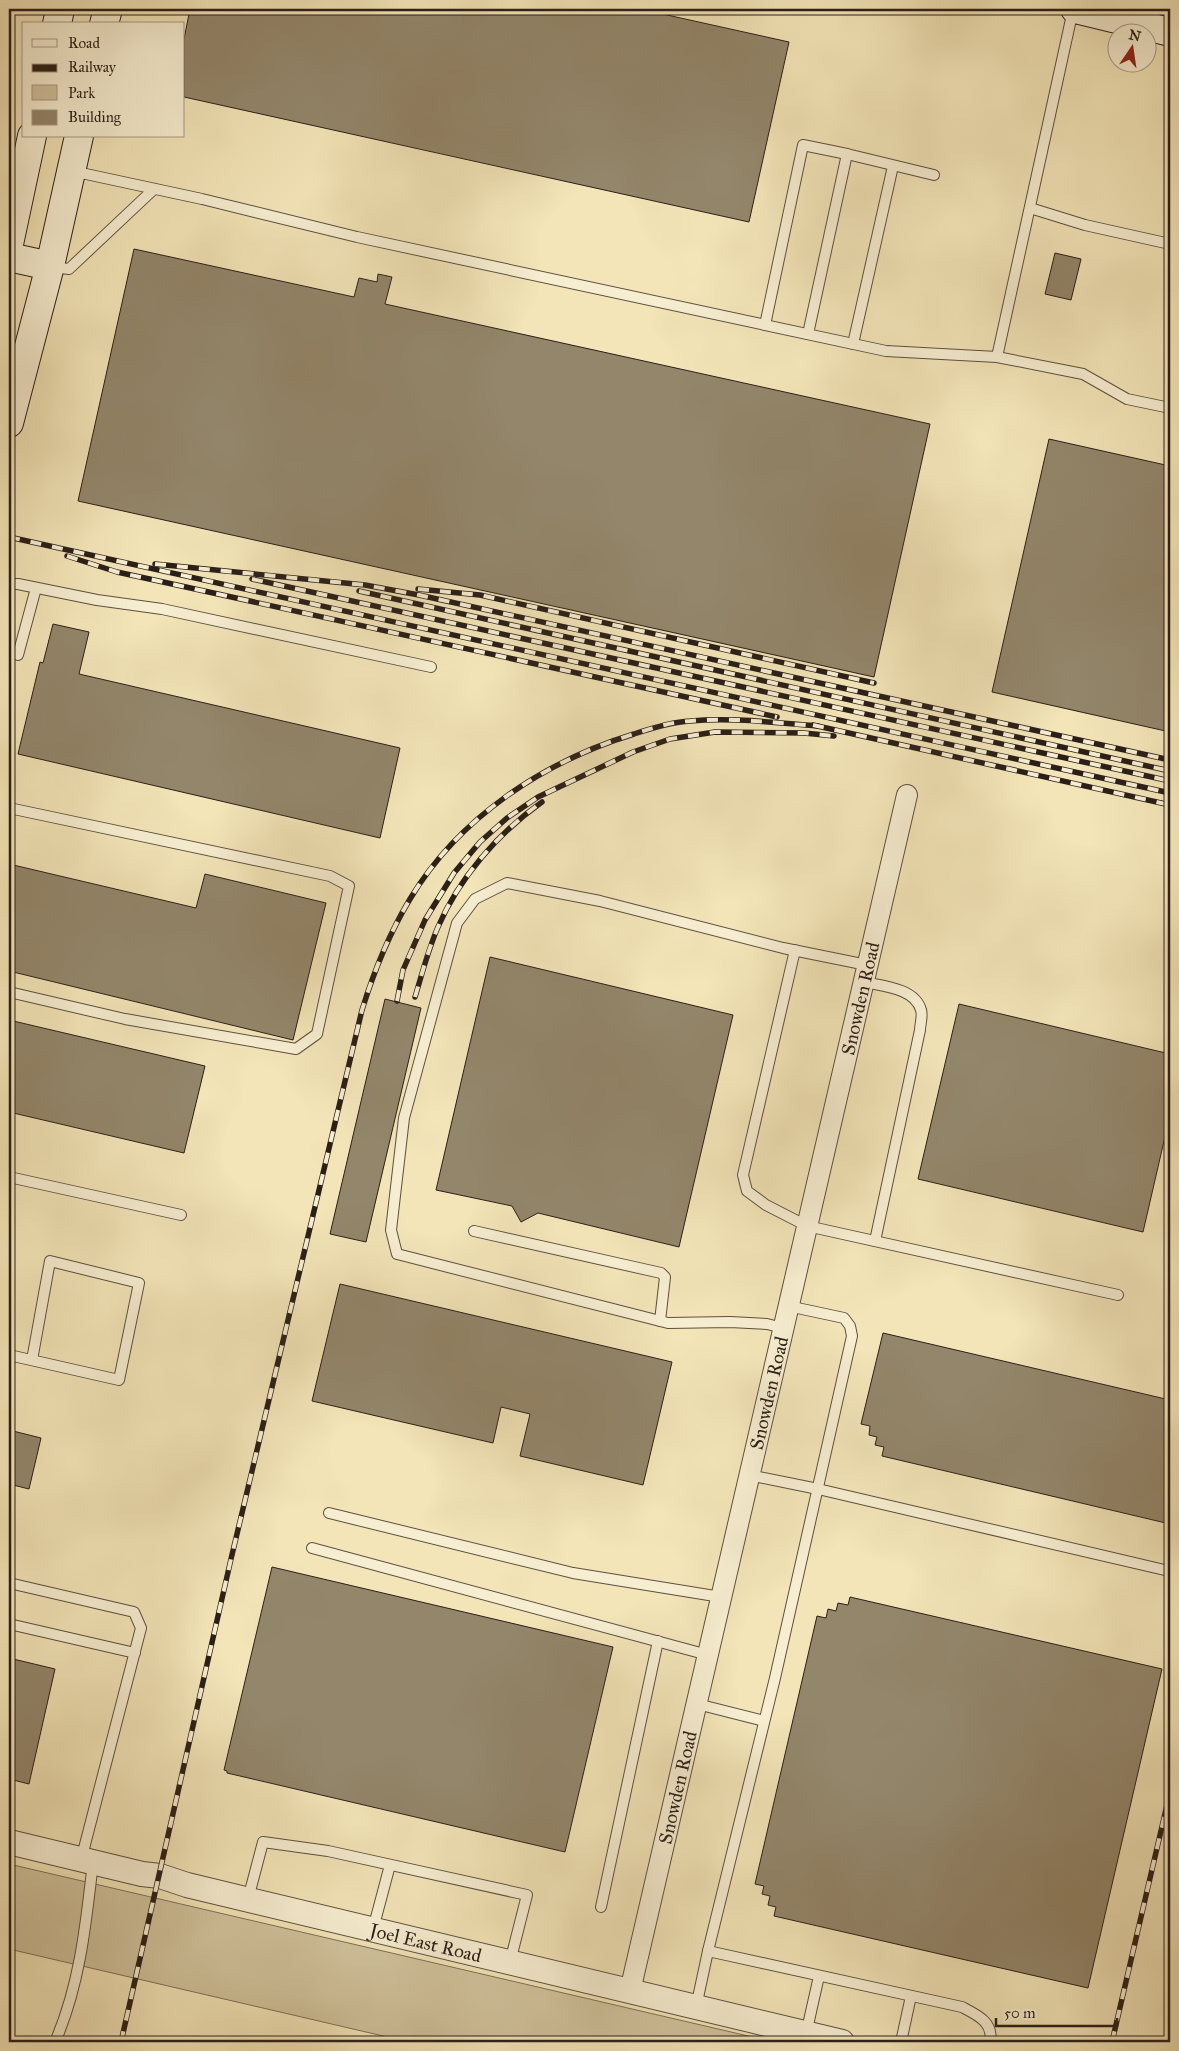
<svg xmlns="http://www.w3.org/2000/svg" width="1179" height="2051" font-family="'IM FELL Great Primer',serif">
  <style>
    .green { fill: #d1c39d; stroke: #7e715a }
    .building { fill: #93866b; stroke: #2a1f18 }
    .lines { fill: none; stroke-linecap: round; stroke-linejoin: round }
    .service-casing { stroke: #5c5040; stroke-width: 12 }
    .minor-casing { stroke: #5c5040; stroke-width: 22 }
    .tertiary-casing { stroke: #5c5040; stroke-width: 26 }
    .secondary-casing { stroke: #2a1f18; stroke-width: 30 }
    .service { stroke: #f7eed1; stroke-width: 10 }
    .minor { stroke: #f7eed1; stroke-width: 20 }
    .tertiary { stroke: #f7eed1; stroke-width: 24 }
    .secondary { stroke: #f7eed1; stroke-width: 28 }
    .rail-casing { stroke: #2a1f18; stroke-width: 5.5 }
    .rail { stroke: #f7eed1; stroke-width: 4; stroke-dasharray: 11; stroke-linecap: butt }
    .labels { text-anchor: middle; dominant-baseline: central; stroke-width: 4.5; stroke-linejoin: round; paint-order: stroke }
    .street-label { font-size: 19px; fill: #2a1f18; stroke: #f7eed1 }
  </style>
  <rect width="100%" height="100%" fill="#f3e5b8"/>
  <filter id="stains"><feTurbulence type="fractalNoise" baseFrequency=".004" numOctaves="4"/><feColorMatrix values="0 0 0 0 .2 0 0 0 0 .09 0 0 0 0 .02 0 0 0 .5 -.17"/></filter>
  <radialGradient id="worn" r=".72"><stop offset=".6" stop-color="#630" stop-opacity="0"/><stop offset="1" stop-color="#630" stop-opacity=".3"/></radialGradient>
  <!-- green -->
  <polygon class="green" points="9,1864 774,2042 409,2042 9,1949"/>
  <!-- building -->
  <g class="building">
    <polygon points="190,9 640,9 789,42 749,222 184,97 184,39"/>
    <polygon points="134,249 354,297 359,278 377,282 378,274 392,277 385,304 930,424 874,677 78,501"/>
    <polygon points="1055,253 1081,259 1071,300 1045,294"/>
    <polygon points="1049,439 1170,466 1170,732 992,692"/>
    <polygon points="53,624 89,632 79,674 400,748 380,838 18,754 40,662 43,663"/>
    <polygon points="9,864 196,908 205,874 326,903 293,1040 9,971"/>
    <polygon points="490,957 733,1015 679,1247 538,1213 521,1222 512,1206 436,1190"/>
    <polygon points="385,999 421,1008 366,1242 330,1234"/>
    <polygon points="959,1004 1170,1054 1170,1115 1143,1232 918,1179"/>
    <polygon points="9,1020 205,1066 184,1153 9,1112"/>
    <polygon points="340,1284 672,1362 643,1485 520,1456 530,1414 501,1407 493,1443 312,1401"/>
    <polygon points="883,1333 1170,1400 1170,1524 882,1456 884,1447 875,1445 877,1437 869,1435 870,1426 861,1424"/>
    <polygon points="9,1430 41,1438 29,1489 9,1484"/>
    <polygon points="272,1567 613,1647 565,1852 227,1773 227,1771 224,1770"/>
    <polygon points="850,1597 1162,1669 1088,1988 774,1916 776,1907 768,1905 770,1896 762,1894 764,1886 755,1884 817,1616 826,1618 828,1609 836,1611 838,1603 848,1605"/>
    <polygon points="9,1658 55,1669 29,1784 9,1779"/>
  </g>
  <g class="lines">
    <defs>
      <g id="service">
        <polyline points="847,154 934,175"/>
        <polyline points="72,171 202,199 357,237 886,351 997,357 1073,10"/>
        <polyline points="1030,208 1085,225 1170,244"/>
        <polyline points="51,267 69,269 154,189"/>
        <polyline points="765,325 803,145 847,154 808,334"/>
        <polyline points="853,344 893,166"/>
        <polyline points="997,357 1083,374 1127,399 1170,408"/>
        <polyline points="9,584 18,584 97,600 162,609 431,667"/>
        <polyline points="18,655 36,588"/>
        <polyline points="9,808 330,876 349,886 317,1034 296,1049 125,1019 9,992"/>
        <polyline points="795,950 743,1175 747,1191 766,1205 807,1226 1118,1295"/>
        <path d="M864 982C882 986 915 988 921 1010 923 1016 920 1024 920 1030L875 1241"/>
        <polyline points="9,1177 181,1215"/>
        <polyline points="474,1231 661,1273 665,1277 660,1321"/>
        <polyline points="783,1328 767,1324 730,1322 668,1323 397,1254 391,1230 404,1118 457,923 475,899 507,883 600,901 783,948 867,965"/>
        <polyline points="9,1355 119,1380 139,1283 50,1261 32,1360"/>
        <polyline points="749,1475 818,1489 1169,1571"/>
        <polyline points="329,1513 573,1573 721,1597"/>
        <polyline points="312,1548 708,1655"/>
        <polyline points="9,1583 134,1612 141,1628 81,1860"/>
        <polyline points="9,1624 135,1653"/>
        <polyline points="697,1704 764,1721"/>
        <polyline points="248,1899 263,1842 328,1851 527,1895 510,1962"/>
        <polyline points="601,1907 658,1641"/>
        <polyline points="373,1929 390,1865"/>
        <polyline points="708,1951 775,1678 852,1336 850,1326 844,1318 788,1306"/>
        <polyline points="9,1978 9,1982"/>
        <path d="M696 2007 708 1951 962 2007C977 2015 994 2022 990 2042"/>
        <polyline points="806,2034 819,1976"/>
        <path d="M55 2042C80 1985 86 1923 93 1862"/>
        <polyline points="901,2042 911,1996"/>
      </g>
      <g id="minor">
        <path id="s1" d="M630 1991 907 795"/>
      </g>
      <g id="tertiary">
        <path id="s2" d="M9 1842 142 1874 160 1876 187 1885 842 2042"/>
      </g>
      <g id="secondary">
        <polyline points="1075,9 1170,32"/>
        <polyline points="57,24 60,9"/>
        <polyline points="104,24 108,9"/>
        <polyline points="9,244 32,136"/>
        <polyline points="9,257 50,266"/>
        <polyline points="9,423 50,266 79,136"/>
      </g>
    </defs>
    <!-- service casing -->
    <use href="#service" class="service-casing"/>
    <!-- minor casing -->
    <use href="#minor" class="minor-casing"/>
    <!-- tertiary casing -->
    <use href="#tertiary" class="tertiary-casing"/>
    <!-- secondary casing -->
    <use href="#secondary" class="secondary-casing"/>
    <!-- service -->
    <use href="#service" class="service"/>
    <!-- minor -->
    <use href="#minor" class="minor"/>
    <!-- tertiary -->
    <use href="#tertiary" class="tertiary"/>
    <!-- secondary -->
    <use href="#secondary" class="secondary"/>
    <defs>
      <g id="rail">
        <polyline points="9,537 1170,793"/>
        <polyline points="67,556 117,572 154,580 777,717"/>
        <polyline points="155,564 365,585 419,595 1170,760"/>
        <polyline points="252,579 1170,781"/>
        <polyline points="418,589 480,595 874,683"/>
        <polyline points="359,591 1170,771"/>
        <polyline points="813,725 1170,805"/>
        <path d="M415 997C422 974 428 950 438 927 459 878 498 833 542 802"/>
        <polyline points="397,1001 403,970 425,920 454,873 480,842 507,818 538,797 633,752 670,739 715,732 804,733 834,736"/>
        <path d="M121 2042 231 1559 362 1010C374 971 389 934 410 899 459 817 545 761 634 734 652 728 671 722 690 721 733 717 775 723 818 726"/>
        <polyline points="1112,2042 1170,1792"/>
      </g>
    </defs>
    <!-- rail casing -->
    <use href="#rail" class="rail-casing"/>
    <!-- rail -->
    <use href="#rail" class="rail"/>
  </g>
  <g class="labels">
    <!-- street labels -->
    <g class="street-label">
      <text stroke="none"><textPath href="#s1" startOffset="1019">Snowden Road</textPath></text>
      <text stroke="none"><textPath href="#s1" startOffset="614">Snowden Road</textPath></text>
      <text stroke="none"><textPath href="#s1" startOffset="209">Snowden Road</textPath></text>
      <text stroke="none"><textPath href="#s2" startOffset="429">Joel East Road</textPath></text>
    </g>
  </g>
  <!-- margin -->
  <rect width="1179" height="2051" fill="none" stroke="#f3e5b8" stroke-width="30"/>
  <rect x="10" y="10" width="1159" height="2031" fill="none" stroke="#2a1f18" stroke-width="2.5"/>
  <rect x="15" y="15" width="1149" height="2021" fill="none" stroke="#2a1f18"/>
  <!-- legend -->
  <rect x="22" y="22" width="162" height="115" fill="#f7eed1" stroke="#a59b87"/>
  <rect x="32" y="39" width="25" height="8" fill="#f7eed1" stroke="#a59b87"/>
  <text x="68" y="48" font-size="15" fill="#2a1f18">Road</text>
  <rect x="32" y="64" width="25" height="8" fill="#2a1f18" stroke="#a59b87"/>
  <text x="68" y="72" font-size="15" fill="#2a1f18">Railway</text>
  <rect x="32" y="85" width="25" height="15" fill="#d1c39d" stroke="#a59b87"/>
  <text x="68" y="98" font-size="15" fill="#2a1f18">Park</text>
  <rect x="32" y="110" width="25" height="15" fill="#93866b" stroke="#a59b87"/>
  <text x="68" y="122" font-size="15" fill="#2a1f18">Building</text>
  <!-- north arrow -->
  <g transform="translate(1132 48) rotate(13)"><circle r="24" fill="#f7eed1" stroke="#a59b87"/>
  <path d="M0-4L9 19L0 12L-9 19Z" fill="#8f2418"/>
  <text y="-8" font-size="14" font-weight="bold" text-anchor="middle" fill="#2a1f18">N</text>
  </g>
  <!-- scale -->
  <path d="M996 2018v8h121v-8" fill="none" stroke="#2a1f18" stroke-width="2.5"/>
  <text x="1004" y="2018" font-size="15" fill="#2a1f18" stroke="#f7eed1" stroke-width="4" paint-order="stroke">50 m</text>
  <rect width="100%" height="100%" filter="url(#stains)"/>
  <rect width="100%" height="100%" fill="url(#worn)"/>
</svg>
